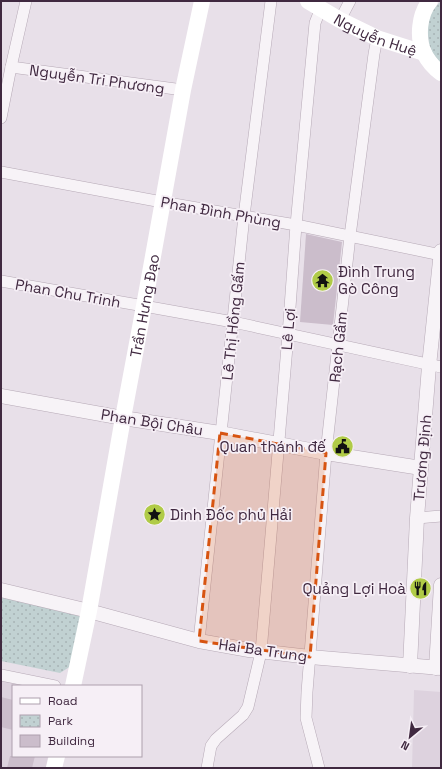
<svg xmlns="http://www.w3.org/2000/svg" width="442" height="769" font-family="'Space Grotesk',sans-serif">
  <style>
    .built { fill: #ddd2de }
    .park { fill: url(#park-dots) }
    .building { fill: #cbbdcb }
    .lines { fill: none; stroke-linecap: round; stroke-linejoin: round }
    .minor-casing { stroke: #b6a9b6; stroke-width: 12 }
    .tertiary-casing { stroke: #b6a9b6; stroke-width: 15 }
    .minor { stroke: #f7f3f7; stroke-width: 11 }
    .tertiary { stroke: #f7f3f7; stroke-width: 14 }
    .secondary { stroke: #fff; stroke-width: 16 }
    .marked { fill: #d75411; fill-opacity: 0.2; stroke: #d75411; stroke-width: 3; stroke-dasharray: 8 5; stroke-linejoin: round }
    .labels { text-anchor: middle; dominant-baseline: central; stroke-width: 3.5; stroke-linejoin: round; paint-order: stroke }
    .street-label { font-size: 15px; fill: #402940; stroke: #f6eff6 }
    .poi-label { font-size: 15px; fill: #402940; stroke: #f6eff6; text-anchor: start }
  </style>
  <defs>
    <pattern id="park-dots" width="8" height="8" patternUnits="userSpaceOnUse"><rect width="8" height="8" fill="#c1d1d2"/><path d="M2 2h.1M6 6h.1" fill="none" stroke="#a7b3b5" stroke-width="1.8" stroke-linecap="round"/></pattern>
  </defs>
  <rect width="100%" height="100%" fill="#e8e0e9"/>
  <!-- built -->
  <g class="built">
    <polygon points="1,675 56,686 13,686 13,756 48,756 46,768 1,768"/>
    <polygon points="414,690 441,692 441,768 412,768"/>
  </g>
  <!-- park -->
  <g class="park">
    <polygon points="441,1 441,64 429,49 427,22 433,9"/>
    <polygon points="1,589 76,608 82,619 71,666 60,673 1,661"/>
  </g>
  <!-- building -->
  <g class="building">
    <polygon points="306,234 342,242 333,325 300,322"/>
    <polygon points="1,697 13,700 13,730 1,727"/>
    <polygon points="10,756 35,756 32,768 7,768"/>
  </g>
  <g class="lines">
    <defs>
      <g id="minor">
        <polyline points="340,20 350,1"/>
        <polyline points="11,67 183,90"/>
        <polyline points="1,118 11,67 26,1"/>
        <polyline points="1,172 162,202 296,225 441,255"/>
        <polyline points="1,281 144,306 233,322 441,367"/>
        <polyline points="417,518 441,516"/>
        <polyline points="199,641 244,216 271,1"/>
        <polyline points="1,675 55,686"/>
        <polyline points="207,768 211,746 216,739 243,715 248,707 261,652 288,335 296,225 315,23 321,8"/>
        <polyline points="319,768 306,718 307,692 326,453 350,236 374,54 377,38"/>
      </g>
      <g id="tertiary">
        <polyline points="1,396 123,418 220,433 326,453 421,468"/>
        <polyline points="1,590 89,611 199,641 249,650 310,657 441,668"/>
        <polyline points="410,666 417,518 429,366 441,251"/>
        <polyline points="436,668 441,585"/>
      </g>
    </defs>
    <!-- minor casing -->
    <use href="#minor" class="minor-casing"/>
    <!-- tertiary casing -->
    <use href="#tertiary" class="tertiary-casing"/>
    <!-- minor -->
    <use href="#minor" class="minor"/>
    <!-- tertiary -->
    <use href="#tertiary" class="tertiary"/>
    <!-- secondary -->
    <g class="secondary">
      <path id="s1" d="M308 1 340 20 377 38 424 53"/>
      <path d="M430 1C419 14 417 38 424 53 428 61 434 68 441 73"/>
      <path id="s2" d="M73 686 89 611 123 418 144 306 183 90 202 1"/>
      <polyline points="54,768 57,756"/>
    </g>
  </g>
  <!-- marked area -->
  <path class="marked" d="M220 433 326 453 310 657 199 641Z"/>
  <!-- icons -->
  <defs>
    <symbol id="temple-disc" viewBox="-11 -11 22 22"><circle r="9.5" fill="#b0cb47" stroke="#f6eff6"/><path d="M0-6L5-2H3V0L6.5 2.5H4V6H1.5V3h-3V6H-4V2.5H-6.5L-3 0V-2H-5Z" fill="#111"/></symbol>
    <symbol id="civic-disc" viewBox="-11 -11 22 22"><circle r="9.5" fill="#b0cb47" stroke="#f6eff6"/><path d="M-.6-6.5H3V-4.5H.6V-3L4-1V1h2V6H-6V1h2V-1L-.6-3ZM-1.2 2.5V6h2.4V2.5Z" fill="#111"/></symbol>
    <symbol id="sight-disc" viewBox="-11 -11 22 22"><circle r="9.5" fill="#b0cb47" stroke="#f6eff6"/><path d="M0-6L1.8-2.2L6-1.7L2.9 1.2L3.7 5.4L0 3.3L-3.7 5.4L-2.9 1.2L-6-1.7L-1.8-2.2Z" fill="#111"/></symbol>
    <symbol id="restaurant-disc" viewBox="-11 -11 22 22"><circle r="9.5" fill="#b0cb47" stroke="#f6eff6"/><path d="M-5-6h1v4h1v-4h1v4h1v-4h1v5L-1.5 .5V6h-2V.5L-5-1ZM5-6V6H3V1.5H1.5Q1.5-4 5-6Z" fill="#111"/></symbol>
  </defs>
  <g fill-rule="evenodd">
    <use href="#temple-disc" x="310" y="268" width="25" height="25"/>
    <use href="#civic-disc" x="330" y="434" width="25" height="25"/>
    <use href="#sight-disc" x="142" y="502" width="25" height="25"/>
    <use href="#restaurant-disc" x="408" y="576" width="25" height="25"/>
  </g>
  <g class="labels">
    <!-- street labels -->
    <g class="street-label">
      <text stroke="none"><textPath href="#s1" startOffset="76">Nguyễn Huệ</textPath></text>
      <text transform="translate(97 79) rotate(8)">Nguyễn Tri Phương</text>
      <text transform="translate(221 212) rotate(10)">Phan Đình Phùng</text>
      <text transform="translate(68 293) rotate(10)">Phan Chu Trinh</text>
      <text stroke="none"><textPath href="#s2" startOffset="387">Trần Hưng Đạo</textPath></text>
      <text transform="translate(233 321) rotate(-84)">Lê Thị Hồng Gấm</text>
      <text transform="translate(288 329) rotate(-85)">Lê Lợi</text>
      <text transform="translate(338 347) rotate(-84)">Rạch Gầm</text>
      <text transform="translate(152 422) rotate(9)">Phan Bội Châu</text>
      <text transform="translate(422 458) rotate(-85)">Trương Định</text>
      <text transform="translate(263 650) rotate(8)">Hai Ba Trung</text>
    </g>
    <!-- poi labels -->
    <g class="poi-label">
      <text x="338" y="271">Đình Trung<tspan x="338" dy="17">Gò Công</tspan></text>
      <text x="326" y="446" text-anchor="end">Quan thánh đế</text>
      <text x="170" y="514">Dinh Đốc phủ Hải</text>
      <text x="406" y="588" text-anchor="end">Quảng Lợi Hoà</text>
    </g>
  </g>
  <!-- border -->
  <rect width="442" height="769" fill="none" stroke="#402940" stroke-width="4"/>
  <!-- legend -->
  <rect x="12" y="685" width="130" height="72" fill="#f6eff6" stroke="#ada0ad"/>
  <rect x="20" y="698" width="20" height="6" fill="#ffffff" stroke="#ada0ad"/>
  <text x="48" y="705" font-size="12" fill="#402940">Road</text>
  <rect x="20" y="715" width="20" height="12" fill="url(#park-dots)" stroke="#ada0ad"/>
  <text x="48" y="725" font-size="12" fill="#402940">Park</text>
  <rect x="20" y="735" width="20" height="12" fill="#cbbdcb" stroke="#ada0ad"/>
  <text x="48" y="745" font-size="12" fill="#402940">Building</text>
  <!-- north arrow -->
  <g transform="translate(410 737) rotate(209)" stroke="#f6eff6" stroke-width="3" paint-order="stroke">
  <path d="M0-3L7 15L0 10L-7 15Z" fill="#402940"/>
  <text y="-6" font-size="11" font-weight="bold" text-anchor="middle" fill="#402940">N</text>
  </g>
</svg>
